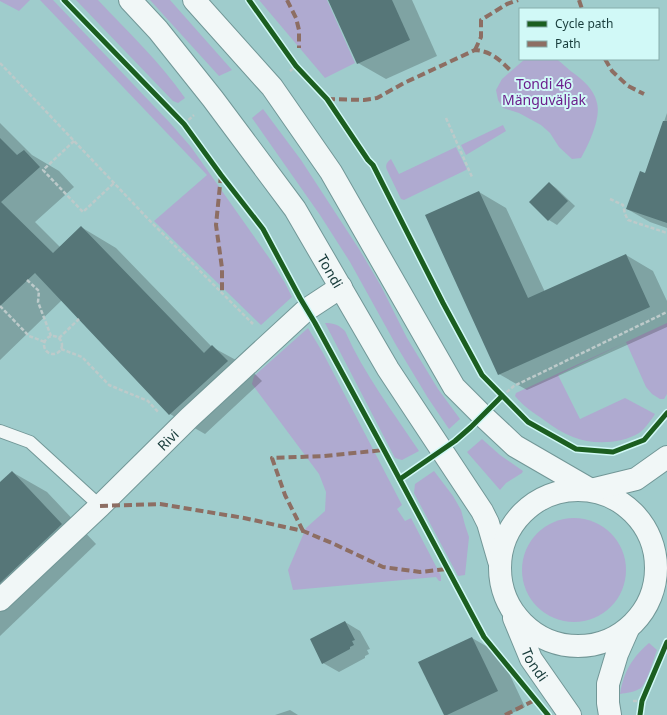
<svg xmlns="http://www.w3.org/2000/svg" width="667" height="715" font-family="'Noto Sans',sans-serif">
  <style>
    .green { fill: #afaad0 }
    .shadow { fill: #0003 }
    .building { fill: #567678 }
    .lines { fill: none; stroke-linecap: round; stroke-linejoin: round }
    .service-casing { stroke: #729797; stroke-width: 14 }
    .minor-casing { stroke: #729797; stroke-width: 24 }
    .tertiary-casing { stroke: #729797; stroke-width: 24 }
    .path { stroke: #bdcaca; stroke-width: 2.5; stroke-dasharray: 4 2; stroke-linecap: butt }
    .service { stroke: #f1f7f7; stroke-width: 12 }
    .minor { stroke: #f1f7f7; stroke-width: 22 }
    .tertiary { stroke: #f1f7f7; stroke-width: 22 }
    .quiet { stroke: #8d6e63; stroke-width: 4; stroke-dasharray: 8 4; stroke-linecap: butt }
    .cycleway-casing { stroke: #d1f9f7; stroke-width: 8 }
    .cycleway { stroke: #1b5e20; stroke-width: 5 }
    .labels { text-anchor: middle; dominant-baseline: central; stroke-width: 4; stroke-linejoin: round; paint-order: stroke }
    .park-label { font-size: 14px; fill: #6c1e8c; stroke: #d1f9f7 }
    .street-label { font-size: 14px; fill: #173b3a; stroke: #d1f9f7 }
  </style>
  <rect width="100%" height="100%" fill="#9fcccc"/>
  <!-- green -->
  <g class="green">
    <polygon points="0,0 30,0 19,11 0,1"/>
    <polygon points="40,0 53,0 171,124 191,147 272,262 285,283 292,297 261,325 154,221 207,175"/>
    <path d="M76 0H98C128 32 160 62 185 98L178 103 173 101Z"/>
    <polygon points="150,0 170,0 232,70 219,76"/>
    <polygon points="259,0 327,0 355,63 325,78"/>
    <path d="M525 59C530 59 552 58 556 59 559 60 569 70 572 72 583 80 594 89 597 103 601 118 589 144 581 158L572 159 559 147 550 133 541 125 519 113 503 108 498 100 496 90 502 79Z"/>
    <polygon points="263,109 301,160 359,249 381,286 407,338 438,389 460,419 449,429 428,398 396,345 350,262 320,215 252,118"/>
    <polygon points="503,125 506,131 466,155 461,145"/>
    <path d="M456 147 467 169 466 170 404 200 401 199 387 170C385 165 387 162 391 159L399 174Z"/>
    <path d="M325 323C334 323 339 325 345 331 364 374 393 412 419 451L402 460 395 458Z"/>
    <path d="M667 323V394L664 399H660L652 394 646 387 626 342 558 375 580 419 625 398 655 414C651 420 645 429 639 433 621 444 592 445 573 437 563 433 553 427 544 420 534 413 523 406 515 396L516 393Z"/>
    <polygon points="308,328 323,353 402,505 397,509 405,521 411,518 441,576 441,581 439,581 436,577 293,590 288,570 306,528 325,511 326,492 319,474 252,384 254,376"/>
    <polygon points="482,439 500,455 523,471 522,473 506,483 500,490 467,452"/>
    <polygon points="434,471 453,496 461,510 465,525 469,537 465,575 458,576 414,493 415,484"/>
    <circle cx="574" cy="570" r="52"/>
    <path d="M649 643 657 650C654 658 647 683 641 688 635 692 626 693 620 694 624 671 632 658 649 643Z"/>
  </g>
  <!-- shadow -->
  <g class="shadow">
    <polygon points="329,0 412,0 437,56 386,79 358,63"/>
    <polygon points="667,113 667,228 650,222 627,209 646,174"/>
    <polygon points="0,123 32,155 59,171 74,187 35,222 60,247 81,227 116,248 212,347 247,366 262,381 205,434 170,414 62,300 0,360"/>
    <polygon points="549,183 556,188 575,206 557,225 549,220 530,202"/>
    <polygon points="479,192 506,208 545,292 626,255 653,271 667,301 667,327 527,390 499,374"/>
    <polygon points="12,472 47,492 96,544 0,636 0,484"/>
    <polygon points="345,622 360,631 370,649 367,650 369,654 365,656 365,658 339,672 323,663"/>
    <polygon points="472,638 500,654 525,707 508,715 445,715"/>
    <polygon points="290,710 298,715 275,715"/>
  </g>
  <!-- building -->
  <g class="building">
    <polygon points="328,0 392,0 410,40 357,64"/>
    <polygon points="663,121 667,121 667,223 626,209 640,171 645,173"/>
    <polygon points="0,138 17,155 24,150 40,167 1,202 53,253 81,226 204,353 212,345 228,361 169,415 35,273 0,306"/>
    <polygon points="549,182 568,201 548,221 529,202"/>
    <polygon points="479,191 528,298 626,254 650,307 498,375 425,215"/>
    <polygon points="12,471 62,524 0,583 0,482"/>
    <polygon points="345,621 355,640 352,641 354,645 350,647 350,649 322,664 310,639"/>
    <polygon points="472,637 498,691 447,715 444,715 418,662"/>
  </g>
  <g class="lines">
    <defs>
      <polyline id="service" points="0,431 30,442 100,506"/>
      <g id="minor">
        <path id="s1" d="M0 600 100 506 189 418 306 310 341 287"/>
      </g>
      <g id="tertiary">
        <path id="s2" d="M130 0 158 30 213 99 295 209 388 369 482 511 488 523 499 561"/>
        <polyline points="194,0 272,87 331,172 454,387 483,416 515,446 591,490"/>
        <circle cx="578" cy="568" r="78"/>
        <polyline points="591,490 636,479 667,457"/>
        <path id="s3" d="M514 618 531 659 570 715"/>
        <polyline points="610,715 608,703 608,684 617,654 628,629"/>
      </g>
    </defs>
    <!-- service casing -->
    <use href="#service" class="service-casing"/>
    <!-- minor casing -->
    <use href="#minor" class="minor-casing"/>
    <!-- tertiary casing -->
    <use href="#tertiary" class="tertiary-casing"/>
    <!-- path -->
    <g class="path">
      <polyline points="0,63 152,223 253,324"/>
      <polyline points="290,71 296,66"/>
      <polyline points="446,118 472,177"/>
      <polyline points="184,124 194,115"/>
      <polyline points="74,141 43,170 83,212 114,183"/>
      <polyline points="610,199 623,205 625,214 628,220 667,233"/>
      <polyline points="27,280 39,291 38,302 51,336"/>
      <polyline points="0,306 29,336 45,342"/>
      <circle cx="53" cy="345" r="9"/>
      <polyline points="59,338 79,319"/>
      <polyline points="61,349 82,357 109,385 148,401 159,413"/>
      <polyline points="502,396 514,386 667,312"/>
      <polyline points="644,439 667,413"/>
      <polyline points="633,701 642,701"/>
    </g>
    <!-- service -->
    <use href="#service" class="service"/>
    <!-- minor -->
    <use href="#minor" class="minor"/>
    <!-- tertiary -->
    <use href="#tertiary" class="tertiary"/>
    <!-- quiet -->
    <g class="quiet">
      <polyline points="287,0 296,18 299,30 299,48"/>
      <polyline points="579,0 582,9"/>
      <polyline points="475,50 481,37 481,20 507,4 518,0"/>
      <polyline points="605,59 612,71 628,86 644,94"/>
      <path d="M327 99 364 100 377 98 404 83 475 50C491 51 500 60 511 71"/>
      <polyline points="221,175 216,225 222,268 222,293"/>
      <polyline points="100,506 160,504 244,518 303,531 332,543 383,567 420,572 447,569"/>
      <polyline points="303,531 285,495 272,458 324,456 384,450"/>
      <polyline points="505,715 535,700"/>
    </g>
    <defs>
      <g id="cycleway">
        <polyline points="64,0 184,124 221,175 263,229 300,298 315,323 384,450 484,637 548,715"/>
        <polyline points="249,0 296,66 327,99 368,160 373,165 443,303 482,375 528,422 576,449 613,452 644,440 667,413"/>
        <polyline points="400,479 455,441 471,427 502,396"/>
        <polyline points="640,715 642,701 667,642"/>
      </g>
    </defs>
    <!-- cycleway casing -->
    <use href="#cycleway" class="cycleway-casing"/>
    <!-- cycleway -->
    <use href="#cycleway" class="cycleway"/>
  </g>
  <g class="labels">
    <!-- park labels -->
    <g class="park-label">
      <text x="544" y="83">Tondi 46<tspan x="544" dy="16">Mänguväljak</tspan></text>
    </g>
    <!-- street labels -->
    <g class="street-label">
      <text stroke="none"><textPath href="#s2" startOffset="338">Tondi</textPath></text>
      <text stroke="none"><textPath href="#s1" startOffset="232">Rivi</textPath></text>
      <text stroke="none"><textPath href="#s3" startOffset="51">Tondi</textPath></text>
    </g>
  </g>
  <!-- legend -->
  <rect x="519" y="8" width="140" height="52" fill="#d1f9f7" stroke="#87adab"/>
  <rect x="527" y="21" width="20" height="6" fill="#1b5e20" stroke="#87adab"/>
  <text x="555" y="28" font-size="12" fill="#173b3a">Cycle path</text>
  <rect x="527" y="41" width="20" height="6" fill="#8d6e63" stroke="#87adab"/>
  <text x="555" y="48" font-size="12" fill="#173b3a">Path</text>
</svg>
